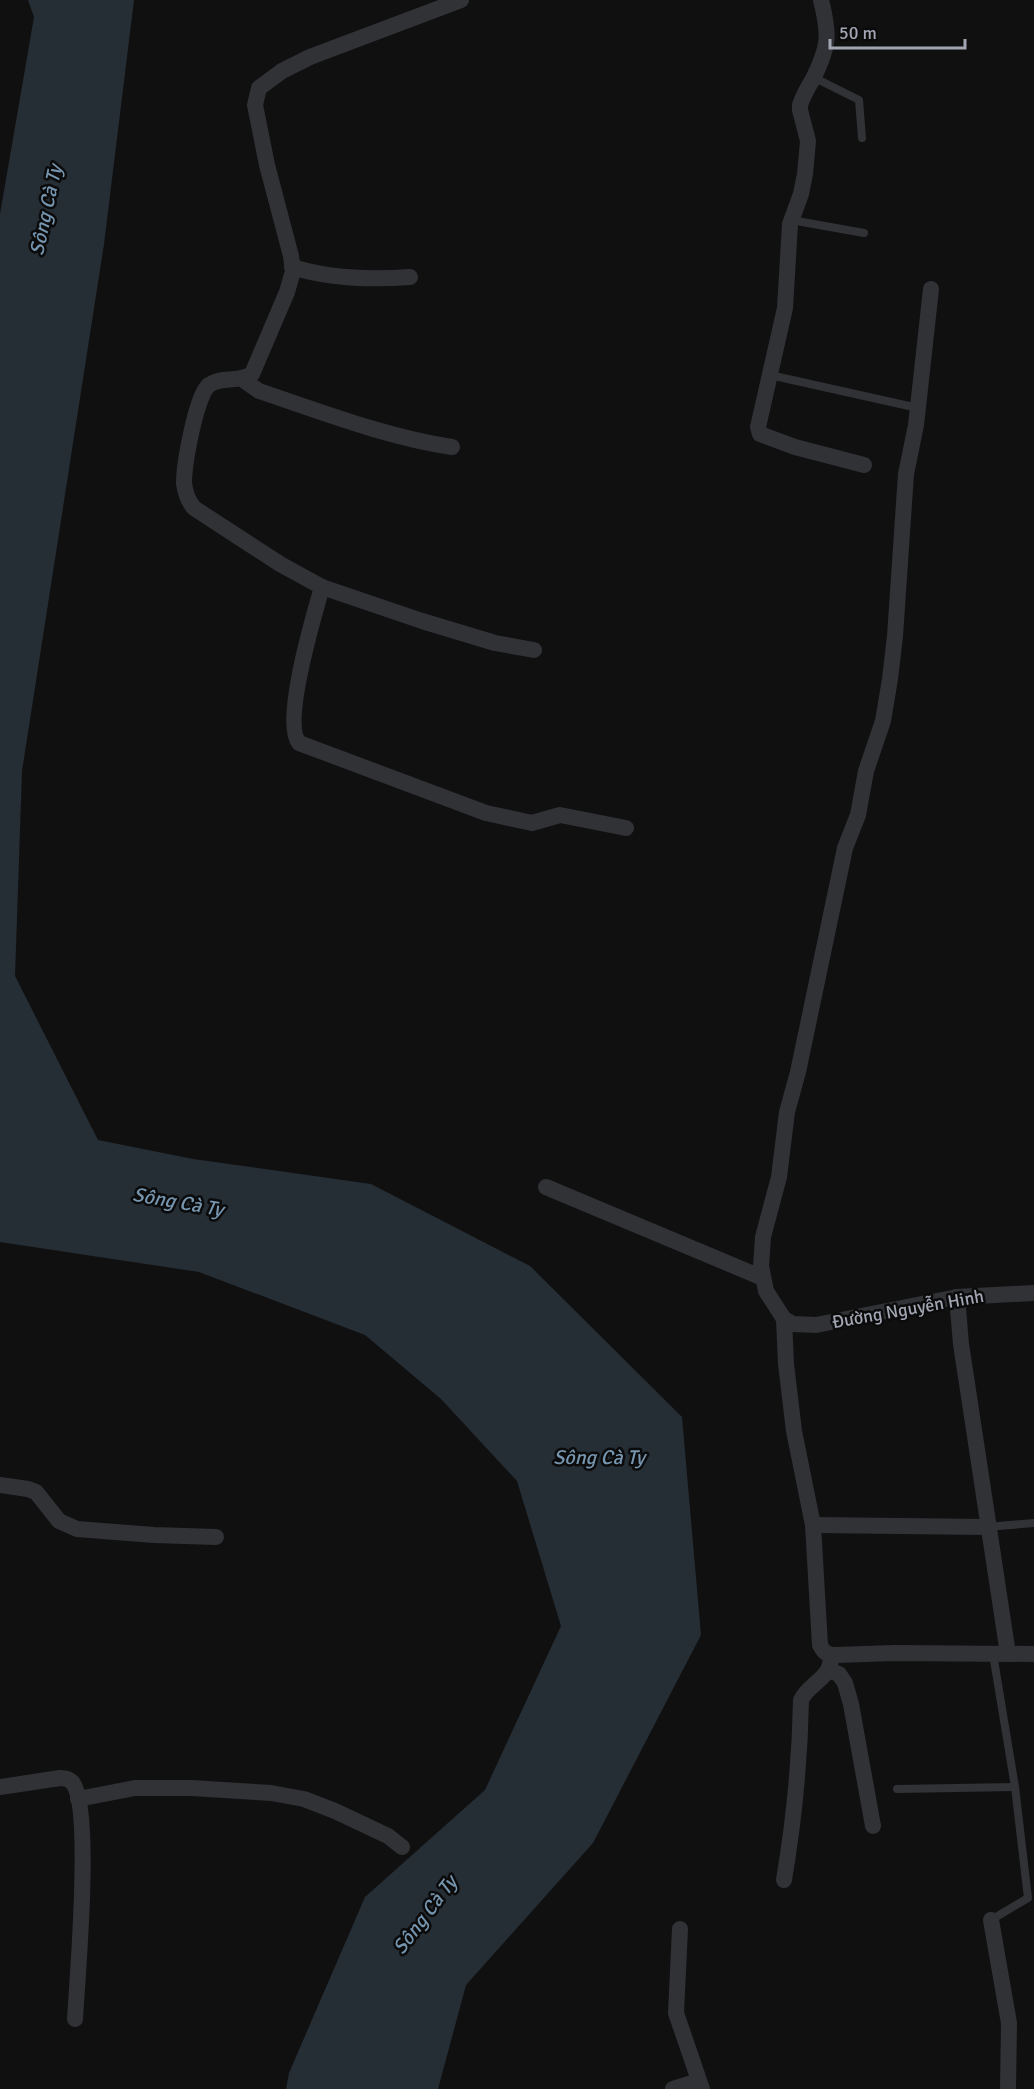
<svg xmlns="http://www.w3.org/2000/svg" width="1034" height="2089" font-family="Signika,sans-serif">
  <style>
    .water { fill: #262e35 }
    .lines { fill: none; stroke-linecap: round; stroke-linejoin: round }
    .lane { stroke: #313236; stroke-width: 8 }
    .street { stroke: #313236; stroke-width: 16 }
    .labels { text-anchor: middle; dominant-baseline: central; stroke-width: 5; stroke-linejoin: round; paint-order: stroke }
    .street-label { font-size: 18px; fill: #a1a6b2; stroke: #0b0b0c }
    .water-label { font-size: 20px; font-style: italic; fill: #7695af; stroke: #0b0b0c }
  </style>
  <rect width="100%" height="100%" fill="#101011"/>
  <!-- water -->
  <polygon class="water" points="28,0 134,0 104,244 22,771 15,976 98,1140 193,1159 371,1184 530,1266 682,1417 701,1635 593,1843 466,1985 438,2089 286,2089 289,2073 365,1897 485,1790 561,1626 517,1481 441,1399 365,1335 199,1272 0,1242 0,214 34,17"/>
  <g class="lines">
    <!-- lane -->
    <g class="lane">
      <polyline points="813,77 859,100 862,138"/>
      <polyline points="791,220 864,233"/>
      <polyline points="770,375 918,408"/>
      <polyline points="987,1527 1034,1523"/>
      <polyline points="897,1789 1015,1787"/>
      <polyline points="991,1920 1028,1898 1015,1787 993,1654"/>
    </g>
    <!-- street -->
    <g class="street">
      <path d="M461 0 310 57 282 71 259 88 255 105 267 165 291 256 293 271 287 292 252 374C237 383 221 376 209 385 196 395 184 465 184 483 185 492 188 501 194 508L280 564 322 587 422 621 495 643 534 650"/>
      <path d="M821 0C830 36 829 46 813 79 808 87 803 96 800 105V110L808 141 805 174 801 194 790 224 785 308 758 427 760 434 795 447 864 465"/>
      <path d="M292 267C331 279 370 280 410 277"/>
      <polyline points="931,289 916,425 906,474 895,636 890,679 883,721 866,771 858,815 845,848 798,1072 787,1112 779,1177 763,1237 761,1266 766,1291 784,1319 793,1324 816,1325 957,1297 1034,1293"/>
      <path d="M242 379 259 391C322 412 386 437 452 447"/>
      <path d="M322 587C314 615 282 722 299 743L486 813 532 823 560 815 626 828"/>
      <polyline points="546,1187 763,1278"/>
      <polyline points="957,1297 961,1344 1008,1654"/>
      <path d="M784 1319 786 1364 794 1431 813 1525 820 1645C824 1653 827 1655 836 1655L894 1653 1034 1654"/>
      <polyline points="0,1485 28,1489 36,1492 59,1521 77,1529 154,1535 216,1537"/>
      <polyline points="813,1525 987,1527"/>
      <polyline points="828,1670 839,1674 845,1683 851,1704 873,1826"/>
      <path d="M0 1787 60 1778C64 1778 69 1779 72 1782 93 1805 77 1981 75 2019"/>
      <polyline points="78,1799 135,1788 191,1788 271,1793 304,1799 335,1811 388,1836 402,1847"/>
      <path d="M784 1880C794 1820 800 1761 801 1700 807 1687 821 1682 828 1670 830 1666 831 1660 832 1655"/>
      <polyline points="991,1920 1009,2023 1008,2089"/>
      <polyline points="680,1929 676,2013 702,2089"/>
      <polyline points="673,2089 699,2081"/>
    </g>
  </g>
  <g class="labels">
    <!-- street labels -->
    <g class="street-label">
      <text transform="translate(908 1309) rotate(-10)">Đường Nguyễn Hinh</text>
    </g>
    <!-- water labels -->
    <g class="water-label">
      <text transform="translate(46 210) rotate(-78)">Sông Cà Ty</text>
      <text transform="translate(178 1202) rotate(10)">Sông Cà Ty</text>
      <text x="599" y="1457">Sông Cà Ty</text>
      <text transform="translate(425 1915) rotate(-53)">Sông Cà Ty</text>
    </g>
  </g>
  <!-- scale -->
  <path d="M830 39v9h135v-9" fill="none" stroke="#a1a6b2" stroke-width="3"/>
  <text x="839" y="39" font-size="18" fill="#a1a6b2" stroke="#0b0b0c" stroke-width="4.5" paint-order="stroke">50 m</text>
</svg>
